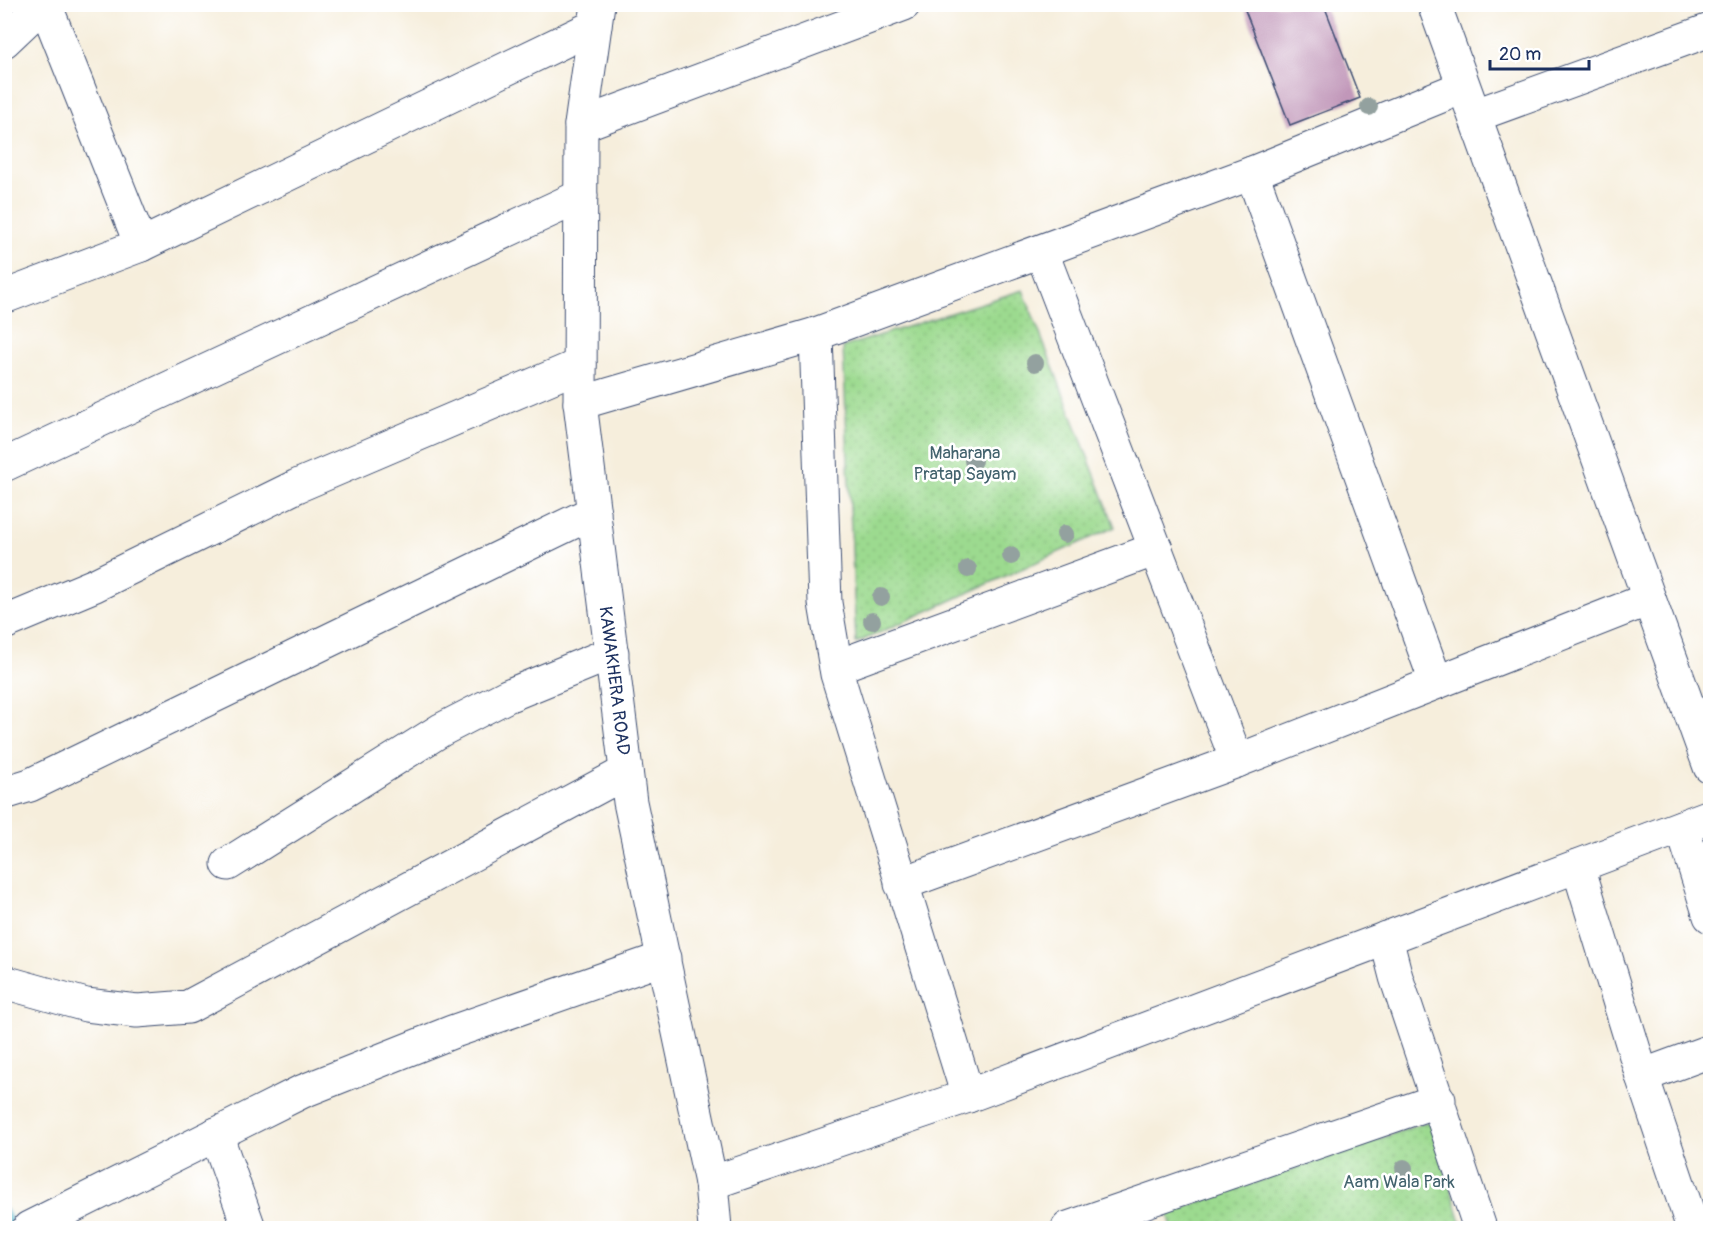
<svg xmlns="http://www.w3.org/2000/svg" width="1715" height="1233" font-family="Pangolin,sans-serif">
  <style>
    .park { fill: url(#park-dots); stroke: #5c8476; stroke-width: 1.5 }
    .lines { fill: none; stroke-linecap: round; stroke-linejoin: round }
    .stream { stroke: #47b0c6; stroke-width: 10 }
    .building { fill: #c197b9 }
    .minor-casing { stroke: #3c4c71; stroke-width: 35 }
    .minor { stroke: #fff; stroke-width: 33 }
    .tree { fill: #93a19f }
    .labels { text-anchor: middle; dominant-baseline: central; stroke-width: 5; stroke-linejoin: round; paint-order: stroke }
    .park-label { font-size: 18px; fill: #42626d; stroke: #fff }
    .street-label { font-size: 18px; fill: #1b2f5e; stroke: #fff }
  </style>
  <defs>
    <pattern id="park-dots" width="8" height="8" patternUnits="userSpaceOnUse" patternTransform="scale(1.5)"><rect width="8" height="8" fill="#9cda8f"/><path d="M2 2h.1M6 6h.1" fill="none" stroke="#86bb7e" stroke-width="1.8" stroke-linecap="round"/></pattern>
  </defs>
  <rect width="100%" height="100%" fill="#fff"/>
  <filter id="ink" filterUnits="userSpaceOnUse"><feTurbulence type="fractalNoise" baseFrequency=".0167" numOctaves="2"/><feDisplacementMap in="SourceGraphic" scale="12" xChannelSelector="R" yChannelSelector="G"/><feConvolveMatrix kernelMatrix="1 2 1 2 8 2 1 2 1" color-interpolation-filters="sRGB"/></filter>
  <filter id="wash" filterUnits="userSpaceOnUse"><feTurbulence type="fractalNoise" baseFrequency=".008" numOctaves="4" result="noise"/><feDisplacementMap in="SourceGraphic" scale="24" xChannelSelector="R" yChannelSelector="G"/><feGaussianBlur stdDeviation="1.35" result="paint"/><feColorMatrix in="noise" values="0 0 0 0 0 0 0 0 0 0 0 0 0 0 0 0 0 1.4 0 .05"/><feComposite in="paint" operator="in"/></filter>
  <g filter="url(#wash)">
    <rect width="100%" height="100%" fill="#f6eedc"/>
    <!-- park -->
    <g class="park">
      <polygon points="1023,290 1115,527 856,643 843,347"/>
      <polygon points="1430,1121 1463,1228 1172,1228 1168,1213"/>
    </g>
    <g class="lines">
      <!-- stream -->
      <polyline class="stream" points="4,1213 12,1228"/>
    </g>
    <g id="blocks">
      <!-- building -->
      <polygon class="building" points="1243,5 1324,5 1360,98 1290,125"/>
    </g>
  </g>
  <g filter="url(#ink)">
    <use href="#blocks" fill-opacity="0" stroke="#3c4c71" stroke-width="1.5"/>
    <g class="lines">
      <defs>
        <g id="minor">
          <polyline points="45,4 141,245"/>
          <path id="s1" d="M598 4 581 125 580 403 630 802 711 1183 715 1228"/>
          <polyline points="1434,4 1710,767"/>
          <polyline points="4,41 43,4"/>
          <polyline points="1476,115 1710,30"/>
          <polyline points="581,125 904,4"/>
          <polyline points="1252,173 1436,682"/>
          <polyline points="1042,253 1237,761"/>
          <polyline points="4,297 141,245 595,26"/>
          <polyline points="816,334 825,603 837,674 968,1096"/>
          <polyline points="580,403 816,334 1252,173 1463,87"/>
          <polyline points="4,465 581,196"/>
          <polyline points="4,623 95,585 297,486 580,365"/>
          <polyline points="836,667 1156,549"/>
          <polyline points="4,793 30,785 594,512"/>
          <polyline points="1682,827 1710,916"/>
          <polyline points="228,864 441,730 507,696 612,653"/>
          <polyline points="1578,866 1642,1076 1693,1228"/>
          <polyline points="901,884 1237,761 1649,599"/>
          <polyline points="1386,938 1396,977 1480,1228"/>
          <polyline points="4,982 86,1005 137,1011 188,1007 626,772"/>
          <polyline points="1642,1076 1710,1051"/>
          <polyline points="216,1134 249,1228"/>
          <polyline points="711,1183 968,1096 1710,816"/>
          <polyline points="29,1228 301,1092 452,1032 664,958"/>
          <polyline points="1068,1228 1439,1100"/>
        </g>
      </defs>
      <!-- minor casing -->
      <use href="#minor" class="minor-casing"/>
      <!-- minor -->
      <use href="#minor" class="minor"/>
    </g>
    <!-- trees -->
    <g class="tree">
      <circle cx="1369" cy="107" r="9"/>
      <circle cx="1035" cy="363" r="9"/>
      <circle cx="973" cy="461" r="9"/>
      <circle cx="1065" cy="534" r="9"/>
      <circle cx="1011" cy="556" r="9"/>
      <circle cx="968" cy="569" r="9"/>
      <circle cx="881" cy="597" r="9"/>
      <circle cx="872" cy="621" r="9"/>
      <circle cx="1404" cy="1168" r="9"/>
    </g>
  </g>
  <g class="labels">
    <!-- park labels -->
    <g class="park-label">
      <text x="965" y="453">Maharana<tspan x="965" dy="21">Pratap Sayam</tspan></text>
      <text x="1399" y="1182">Aam Wala Park</text>
    </g>
    <!-- street labels -->
    <g class="street-label">
      <text stroke="none"><textPath href="#s1" startOffset="680">KAWAKHERA ROAD</textPath></text>
    </g>
  </g>
  <!-- margin -->
  <rect width="1715" height="1233" fill="none" stroke="#fff" stroke-width="24"/>
  <!-- scale -->
  <path d="M1490 60v9h99v-9" fill="none" stroke="#1b2f5e" stroke-width="3"/>
  <text x="1499" y="60" font-size="18" fill="#1b2f5e" stroke="#ffffff" stroke-width="4.5" paint-order="stroke">20 m</text>
</svg>
